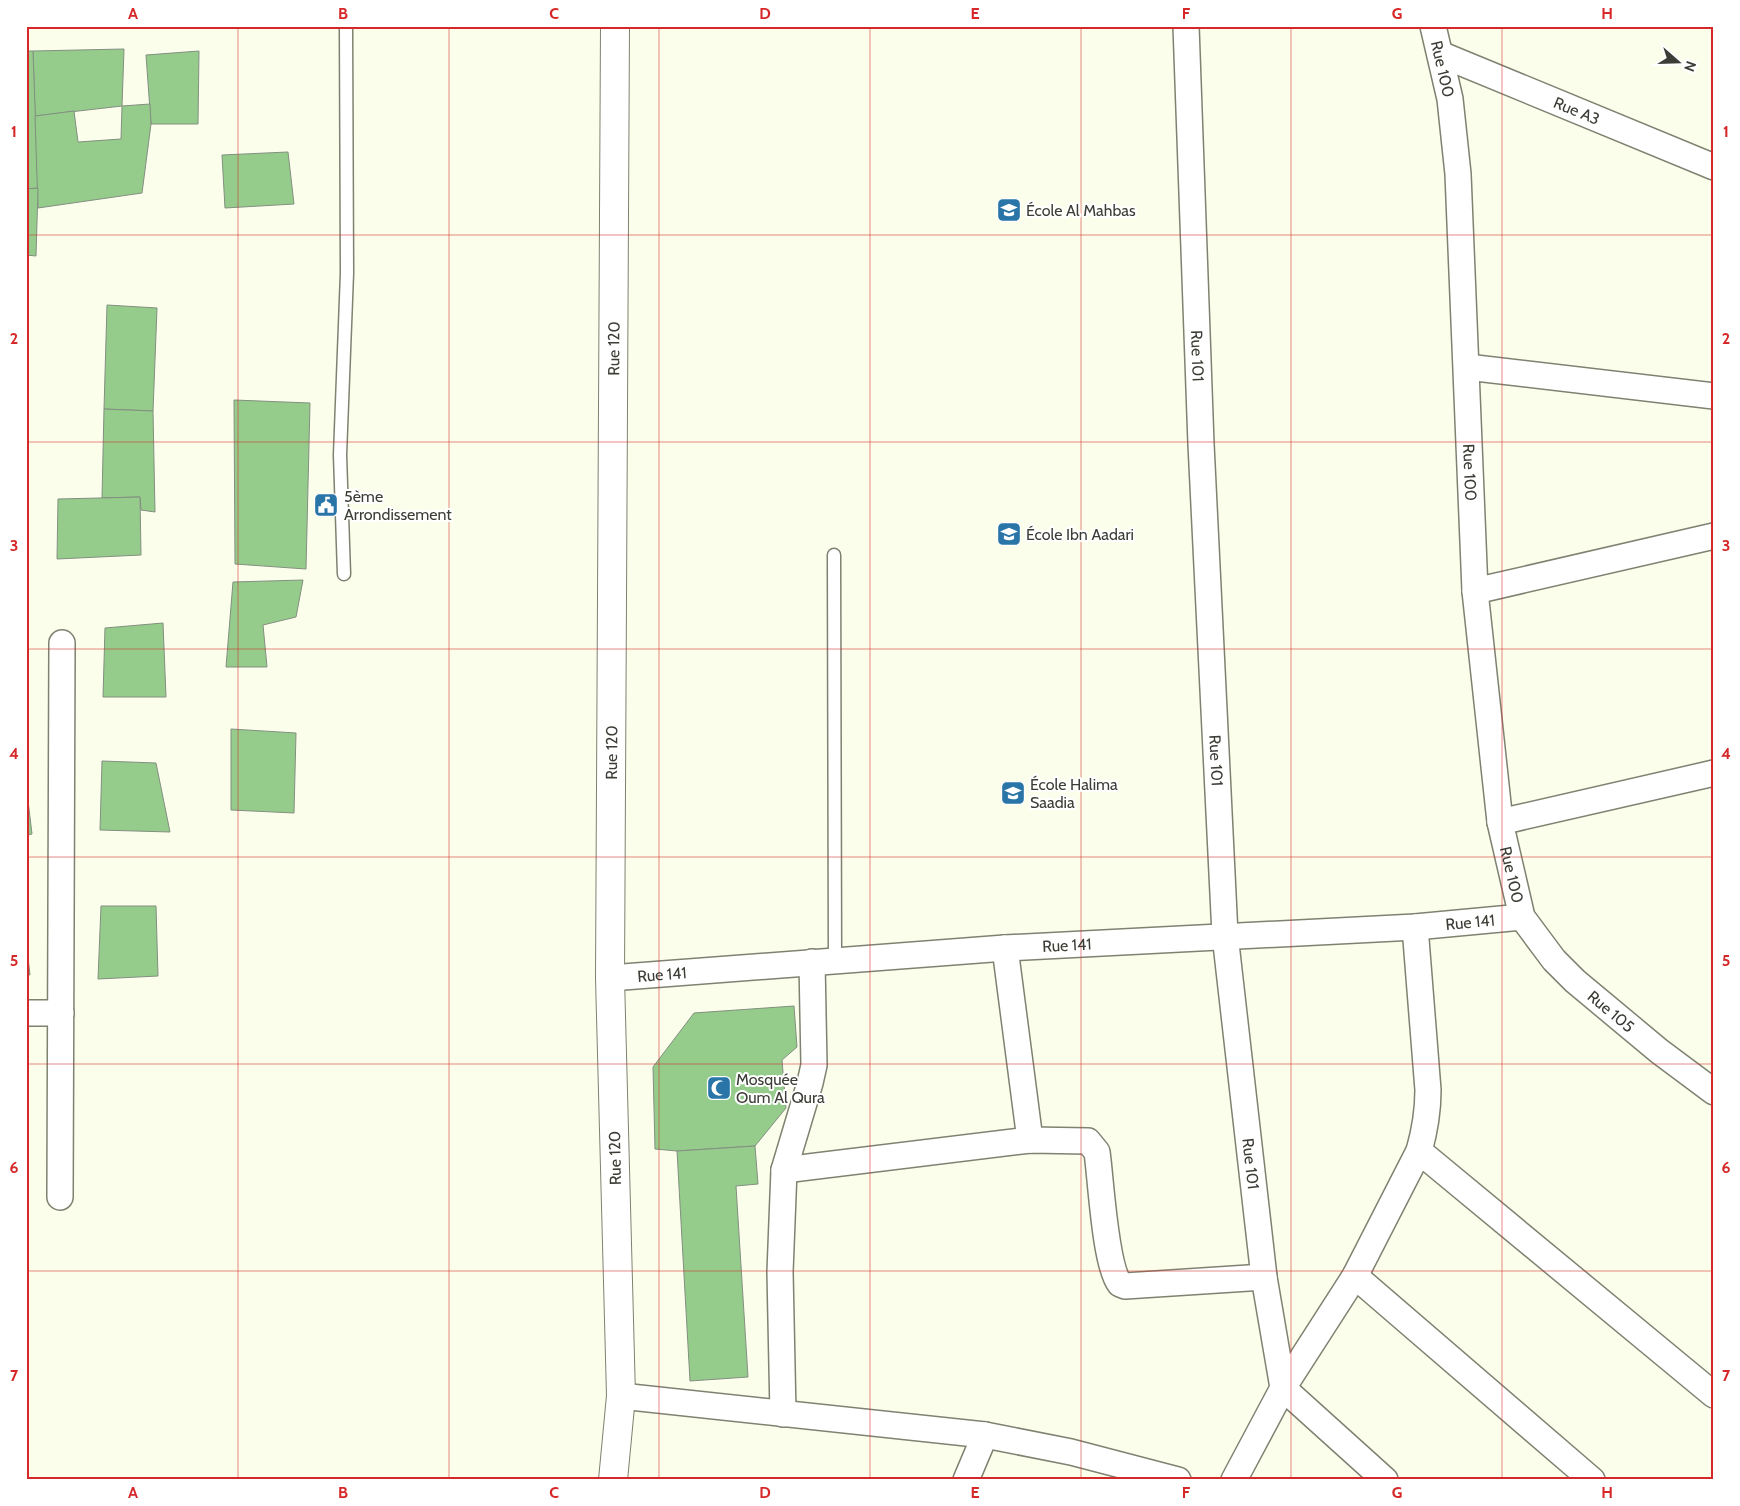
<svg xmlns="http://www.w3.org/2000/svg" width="1740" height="1506" font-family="Cabin,sans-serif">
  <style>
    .building { fill: #95cc8b; stroke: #838f81 }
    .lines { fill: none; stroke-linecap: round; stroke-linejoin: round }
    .service-casing { stroke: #7f8271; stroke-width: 15 }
    .minor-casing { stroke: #7f8271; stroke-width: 28 }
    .tertiary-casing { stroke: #7f8271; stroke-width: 30 }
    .service { stroke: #fff; stroke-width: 12 }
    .minor { stroke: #fff; stroke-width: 25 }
    .tertiary { stroke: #fff; stroke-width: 28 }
    .grid { fill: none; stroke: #d62828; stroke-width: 1; stroke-opacity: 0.55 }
    .labels { text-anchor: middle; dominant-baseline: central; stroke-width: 4; stroke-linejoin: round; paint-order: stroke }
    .street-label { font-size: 16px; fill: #3c3d36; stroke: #fff }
    .poi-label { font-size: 16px; fill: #3c3d36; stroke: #fff; text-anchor: start }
    .neatline { fill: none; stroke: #d62828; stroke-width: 2 }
    .grid-label { font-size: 16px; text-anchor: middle; font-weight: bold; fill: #d62828 }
  </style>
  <rect width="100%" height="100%" fill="#fbfeeb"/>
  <!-- building -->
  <g class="building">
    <polygon points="124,49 122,106 35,116 33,51"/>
    <polygon points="26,51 33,51 38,188 26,189"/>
    <polygon points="199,51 198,124 151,124 146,55"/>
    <polygon points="150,104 151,124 142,193 38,208 35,116 74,111 78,142 121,139 122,106"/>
    <polygon points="288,152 294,204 225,208 222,155"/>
    <polygon points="38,188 36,256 26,255 26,189"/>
    <polygon points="107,305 157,308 153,411 104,409"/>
    <polygon points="234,400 310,403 306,569 235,564"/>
    <polygon points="104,409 153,411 155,512 141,510 140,497 102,498"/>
    <polygon points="140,497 141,555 57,559 58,499"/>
    <polygon points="303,580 296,617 263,625 267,667 226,667 233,582"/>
    <polygon points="163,623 166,697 103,697 105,628"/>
    <polygon points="26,628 28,697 26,697"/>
    <polygon points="231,729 296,733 294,813 231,810"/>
    <polygon points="102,761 156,763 170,832 100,830"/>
    <polygon points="26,784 32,834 26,835"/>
    <polygon points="101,906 156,906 158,976 98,979"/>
    <polygon points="26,940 30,975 26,975"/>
    <polygon points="794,1006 797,1047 782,1060 786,1108 755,1146 677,1151 655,1149 653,1067 694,1013"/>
    <polygon points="755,1146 758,1184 736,1186 748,1377 690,1381 677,1151"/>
  </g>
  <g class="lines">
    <defs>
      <g id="service">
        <polyline points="834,555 835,961"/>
        <polyline points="344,574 340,455 347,273 346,26"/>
      </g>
      <g id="minor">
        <path id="s1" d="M1186 26 1201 444 1225 935 1264 1277 1283 1388 1234 1480"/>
        <path id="s2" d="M1433 26 1450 99 1458 174 1475 591 1500 822 1522 917 1554 960 1575 981 1659 1051 1714 1092"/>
        <path id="s3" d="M1440 54 1714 167"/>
        <polyline points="1467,367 1714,396"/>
        <polyline points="1475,591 1714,536"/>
        <polyline points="1500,822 1714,773"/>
        <polyline points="1005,948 1030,1140"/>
        <path id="s4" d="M610 978 1005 948 1415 927 1522 917"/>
        <polyline points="26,1013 61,1013"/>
        <polyline points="1419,1151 1714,1395"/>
        <path d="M784 1170 1030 1140 1088 1141 1097 1152C1101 1180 1105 1266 1120 1284L1125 1286 1264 1277"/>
        <polyline points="60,1197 62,643"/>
        <polyline points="1355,1276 1592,1480"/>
        <polyline points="621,1396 985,1435 1071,1452 1178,1480"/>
        <polyline points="783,1414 780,1272 784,1170 810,1083 814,1065 812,962"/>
        <polyline points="966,1480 985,1435"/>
        <path d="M1385 1480 1283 1388 1355 1276 1419 1151C1425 1130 1428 1112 1428 1090L1415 927"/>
      </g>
      <g id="tertiary">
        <path id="s5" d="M613 1480 621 1396 610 978 615 26"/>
      </g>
    </defs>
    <!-- service casing -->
    <use href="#service" class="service-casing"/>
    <!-- minor casing -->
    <use href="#minor" class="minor-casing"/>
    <!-- tertiary casing -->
    <use href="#tertiary" class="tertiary-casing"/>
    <!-- service -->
    <use href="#service" class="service"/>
    <!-- minor -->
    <use href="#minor" class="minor"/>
    <!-- tertiary -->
    <use href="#tertiary" class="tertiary"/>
  </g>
  <!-- grid -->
  <path class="grid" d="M238 26V1480M449 26V1480M659 26V1480M870 26V1480M1081 26V1480M1291 26V1480M1502 26V1480M26 235H1714M26 442H1714M26 649H1714M26 857H1714M26 1064H1714M26 1271H1714"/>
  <!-- icons -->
  <defs>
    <symbol id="school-square" viewBox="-11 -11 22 22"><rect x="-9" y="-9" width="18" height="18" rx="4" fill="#2975a8" stroke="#fff"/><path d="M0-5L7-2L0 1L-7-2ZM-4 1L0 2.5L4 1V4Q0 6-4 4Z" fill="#fff"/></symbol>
    <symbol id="civic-square" viewBox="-11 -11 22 22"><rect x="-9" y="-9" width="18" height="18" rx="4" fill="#2975a8" stroke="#fff"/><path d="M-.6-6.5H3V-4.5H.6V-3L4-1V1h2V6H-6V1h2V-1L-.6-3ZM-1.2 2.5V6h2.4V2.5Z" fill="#fff"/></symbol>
    <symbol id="mosque-square" viewBox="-11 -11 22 22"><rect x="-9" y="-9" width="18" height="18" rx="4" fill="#2975a8" stroke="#fff"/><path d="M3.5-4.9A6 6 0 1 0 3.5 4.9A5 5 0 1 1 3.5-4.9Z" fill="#fff"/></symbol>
  </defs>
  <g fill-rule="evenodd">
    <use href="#school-square" x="995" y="196" width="28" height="28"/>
    <use href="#civic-square" x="312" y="491" width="28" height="28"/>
    <use href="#school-square" x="995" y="520" width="28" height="28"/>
    <use href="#school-square" x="999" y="779" width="28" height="28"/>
    <use href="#mosque-square" x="705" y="1074" width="28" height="28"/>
  </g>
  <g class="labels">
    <!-- street labels -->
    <g class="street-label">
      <text stroke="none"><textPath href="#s2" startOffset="44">Rue 100</textPath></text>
      <text stroke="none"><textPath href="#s3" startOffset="148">Rue A3</textPath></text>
      <text stroke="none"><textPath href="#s5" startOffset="1132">Rue 120</textPath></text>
      <text stroke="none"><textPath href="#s1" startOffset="330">Rue 101</textPath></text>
      <text stroke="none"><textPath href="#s2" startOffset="449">Rue 100</textPath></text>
      <text stroke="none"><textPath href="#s5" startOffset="728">Rue 120</textPath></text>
      <text stroke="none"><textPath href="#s1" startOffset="735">Rue 101</textPath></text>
      <text stroke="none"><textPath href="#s2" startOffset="854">Rue 100</textPath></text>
      <text stroke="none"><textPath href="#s4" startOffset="862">Rue 141</textPath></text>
      <text stroke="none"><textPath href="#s4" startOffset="458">Rue 141</textPath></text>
      <text stroke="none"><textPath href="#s4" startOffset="52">Rue 141</textPath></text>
      <text stroke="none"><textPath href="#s2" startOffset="1028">Rue 105</textPath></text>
      <text transform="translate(615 1158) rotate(-91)">Rue 120</text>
      <text stroke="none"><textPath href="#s1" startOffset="1140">Rue 101</textPath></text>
    </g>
    <!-- poi labels -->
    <g class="poi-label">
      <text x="1026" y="210">École Al Mahbas</text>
      <text x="344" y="496">5ème<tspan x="344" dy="18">Arrondissement</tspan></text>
      <text x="1026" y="534">École Ibn Aadari</text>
      <text x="1030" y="784">École Halima<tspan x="1030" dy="18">Saadia</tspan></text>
      <text x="736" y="1079">Mosquée<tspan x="736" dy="18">Oum Al Qura</tspan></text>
    </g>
  </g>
  <!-- border -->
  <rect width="1740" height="1506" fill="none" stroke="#ffffff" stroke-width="55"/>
  <!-- north arrow -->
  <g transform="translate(1678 62) rotate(110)" stroke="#ffffff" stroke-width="4" paint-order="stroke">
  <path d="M0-4L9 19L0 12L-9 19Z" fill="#3c3d36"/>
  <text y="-8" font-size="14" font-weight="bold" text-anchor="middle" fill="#3c3d36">N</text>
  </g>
  <rect x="28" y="28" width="1684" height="1450" class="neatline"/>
  <g class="grid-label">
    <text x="133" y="19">A</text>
    <text x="343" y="19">B</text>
    <text x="554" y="19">C</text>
    <text x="765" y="19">D</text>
    <text x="975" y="19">E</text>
    <text x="1186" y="19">F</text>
    <text x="1397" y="19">G</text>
    <text x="1607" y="19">H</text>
    <text x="14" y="137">1</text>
    <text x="1726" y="137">1</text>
    <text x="14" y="344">2</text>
    <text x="1726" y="344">2</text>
    <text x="14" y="551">3</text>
    <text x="1726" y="551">3</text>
    <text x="14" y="759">4</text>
    <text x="1726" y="759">4</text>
    <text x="14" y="966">5</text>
    <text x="1726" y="966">5</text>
    <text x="14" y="1173">6</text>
    <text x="1726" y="1173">6</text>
    <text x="14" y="1381">7</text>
    <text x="1726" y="1381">7</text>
    <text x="133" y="1498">A</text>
    <text x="343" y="1498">B</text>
    <text x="554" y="1498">C</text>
    <text x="765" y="1498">D</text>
    <text x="975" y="1498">E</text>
    <text x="1186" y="1498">F</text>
    <text x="1397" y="1498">G</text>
    <text x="1607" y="1498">H</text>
  </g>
</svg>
